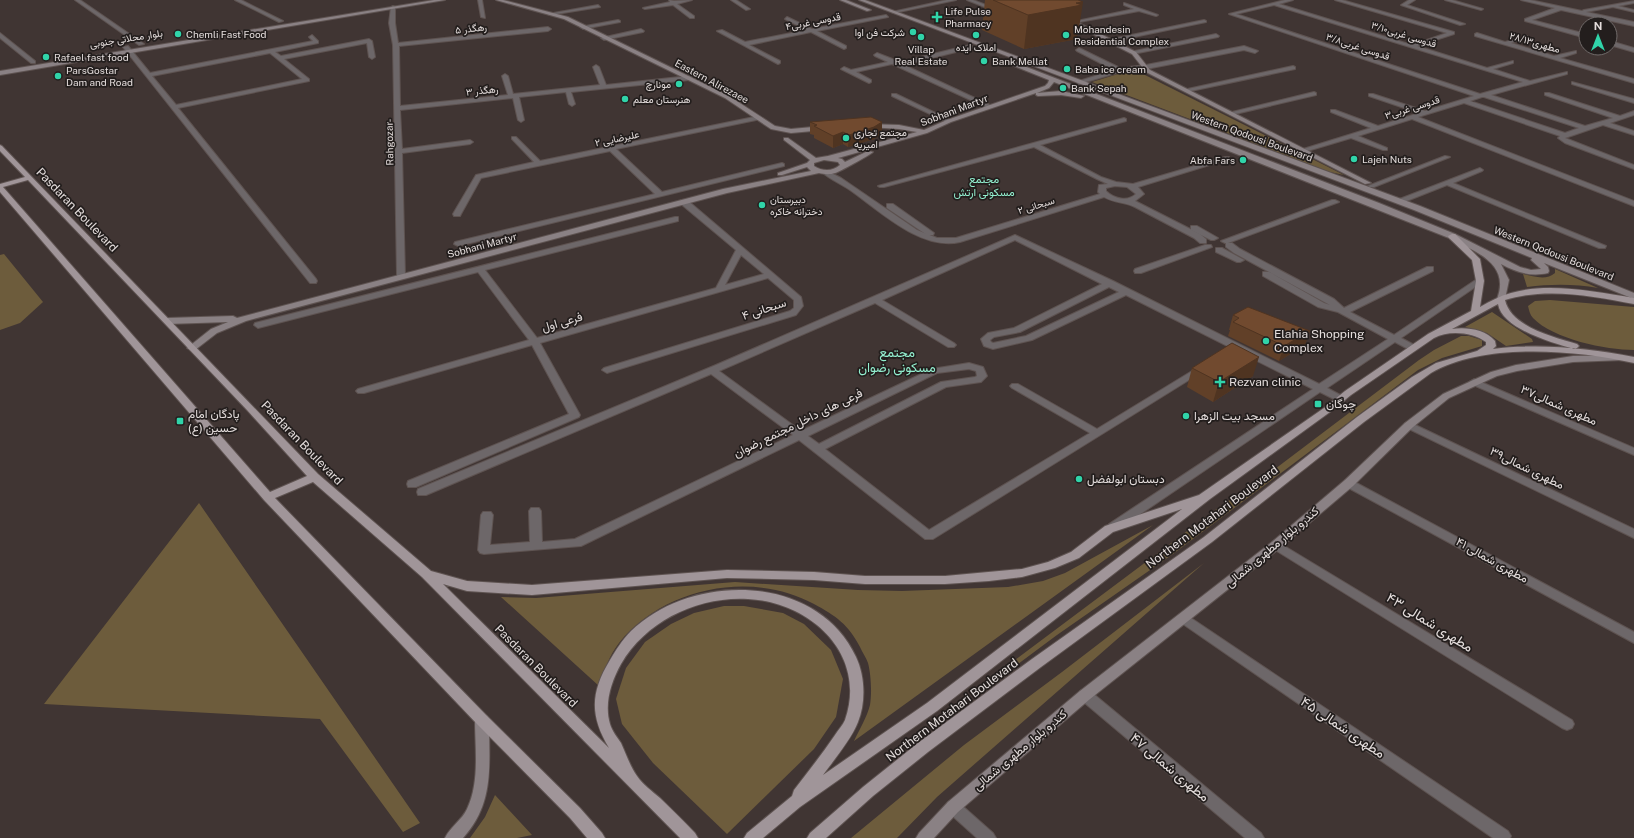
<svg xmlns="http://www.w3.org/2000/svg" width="1634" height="838" font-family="'Public Sans',Vazirmatn,sans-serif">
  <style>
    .green { fill: #6d5c3c }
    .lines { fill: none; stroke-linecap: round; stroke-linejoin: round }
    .street-casing { stroke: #5e5351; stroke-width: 2 }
    .secondary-casing { stroke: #5e5351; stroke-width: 2 }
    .primary-casing { stroke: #5e5351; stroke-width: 2 }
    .street { fill: #6d6769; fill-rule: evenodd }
    .secondary { fill: #8a8184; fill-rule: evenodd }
    .primary { fill: #a09599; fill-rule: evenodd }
    .wall { fill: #614028 }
    .shaded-wall { fill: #4f3421 }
    .building { fill: #714a2f; stroke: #4f3421 }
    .poi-dot { fill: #30d4a9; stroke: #231e1d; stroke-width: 1.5 }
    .labels { text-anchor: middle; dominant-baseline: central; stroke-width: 3.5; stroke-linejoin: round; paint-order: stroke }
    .far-poi-label { font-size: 10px; fill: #e4dddc; stroke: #231e1d; text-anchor: start }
    .far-street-label { font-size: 10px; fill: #e4dddc; stroke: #231e1d }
    .far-neighbourhood-label { font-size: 11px; fill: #93f0d0; stroke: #231e1d }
    .street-label { font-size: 12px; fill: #e4dddc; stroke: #231e1d }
    .poi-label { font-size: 12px; fill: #e4dddc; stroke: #231e1d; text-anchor: start }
    .neighbourhood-label { font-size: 13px; fill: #93f0d0; stroke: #231e1d }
    .near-street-label { font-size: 14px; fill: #e4dddc; stroke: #231e1d }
  </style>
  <rect width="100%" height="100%" fill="#403533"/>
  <!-- green -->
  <g class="green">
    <polygon points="1131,70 1137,71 1344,175 1330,172 1092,82"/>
    <polygon points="4,254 43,302 20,323 0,330 0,255"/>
    <path d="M1555 269 1598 288C1575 284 1551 284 1527 287L1523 274C1533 276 1546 281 1555 273Z"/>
    <path d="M1550 300 1634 307V350C1606 350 1553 339 1533 318 1530 315 1529 310 1528 306L1535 301Z"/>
    <polygon points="1492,312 1532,339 1533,342 1506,346 1487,333 1465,327"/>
    <polygon points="1461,336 1469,336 1482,340 1482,346 1442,358 1418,370 1173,554 1057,635 991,684 987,681 1218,508 1263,478 1419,360 1434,350"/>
    <polygon points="199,503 420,823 403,832 320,719 44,704"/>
    <path d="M1153 525 854 741C859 730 867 717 870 705 872 693 871 674 868 663 866 657 862 652 860 647 848 624 836 616 814 604 752 570 664 587 619 643 609 656 604 671 599 686L501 597 536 598 735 582 858 590 902 591 1008 587 1043 581 1065 573Z"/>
    <polygon points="1204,563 937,797 897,838 851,838 964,745 1062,672"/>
    <polygon points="724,606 744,606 783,613 804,624 831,650 843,679 836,717 814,749 727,834 653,763 622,724 616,699 626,668 645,642 671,624 694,613"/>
    <polygon points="495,795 532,835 517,838 470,838 485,817"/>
  </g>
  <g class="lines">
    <defs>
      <g id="street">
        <polygon points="75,0 80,0 144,44 139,45"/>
        <polygon points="235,0 241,0 283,21 279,22"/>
        <polygon points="478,0 482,0 485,18 481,17"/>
        <polygon points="669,0 674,1 692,0 677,4 694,16 694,18 690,18 673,5 645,9 643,8 670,2"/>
        <polygon points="731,0 736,0 750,9 746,10"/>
        <polygon points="947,0 956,0 894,13 892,12"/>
        <polygon points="967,0 973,0 999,10 995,11"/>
        <path d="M1285 0H1293L1279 4 1412 45 1447 33 1335 0H1342L1454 32V34L1417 46 1487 68 1513 61V63L1493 69 1530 81 1567 72V74L1491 95 1585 126 1613 118 1545 95V93H1549L1620 116 1634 111V115L1610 123 1634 131V135L1603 125 1565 138 1634 165V169L1565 143 1558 138 1560 136 1464 103 1418 117 1634 201V206L1412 119 1358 136 1387 148V150H1383L1351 138 1304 152H1300V150L1371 128 1331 112V110H1335L1378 126 1419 113 1369 96V94H1373L1425 111 1474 96 1229 14ZM1274 5 1523 82 1480 94 1236 14ZM1482 97H1484L1579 128 1565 133 1470 101Z"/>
        <polygon points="1409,0 1415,0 1407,5 1465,24 1460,25 1401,5"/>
        <polygon points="1445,0 1452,0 1483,9 1481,10"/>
        <polygon points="1521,0 1530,0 1582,11 1584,10 1634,1 1634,3 1618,6 1634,10 1634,12 1613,7 1586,12 1634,22 1634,26 1561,10 1532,20 1586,34 1586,38 1525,21 1525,19 1555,8"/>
        <polygon points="1124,3 1158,15 1156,16 1139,11 1074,23 1072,22 1134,9 1124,5"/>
        <polygon points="598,5 600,7 550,15 548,14"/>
        <polygon points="393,6 395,7 395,23 398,43 548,27 551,29 548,31 399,46 400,106 508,95 502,76 505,74 508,76 513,94 600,85 593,67 596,65 599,67 606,85 689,76 692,78 689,80 571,92 575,104 572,106 569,104 566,92 519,97 524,120 521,122 518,120 513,98 400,110 402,149 470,140 473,142 470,144 402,153 405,276 401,278 397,276 393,45 389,23 391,7"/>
        <polygon points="886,15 888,17 817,31 846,46 846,48 844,49 811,32 749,45 780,61 780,63 778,64 717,31 722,30 745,42 807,30 785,19 787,17 812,29"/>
        <polygon points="618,20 620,21 620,22 583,29 580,27"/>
        <polygon points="1204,20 1206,21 1206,22 1110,42 1107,40"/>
        <polygon points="641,29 644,31 643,32 604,40 601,38"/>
        <polygon points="0,33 35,61 35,63 31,63 0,38"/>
        <polygon points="1477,33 1505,42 1527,36 1527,38 1511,43 1554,56 1576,51 1576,53 1560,58 1634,79 1634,83 1475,36 1475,34"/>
        <polygon points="1216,34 1219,36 1218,37 1133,54 1130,52"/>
        <path d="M312 35 318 41V43L275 52 281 56 369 39 372 41 375 57 372 59 369 57 367 43 284 59 309 79V81L178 108 316 279 317 281 316 283H310L123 47 128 46 150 73 313 41 309 37ZM270 53 302 79 176 105 152 76Z"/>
        <polygon points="1610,41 1634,48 1634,52 1610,45"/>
        <polygon points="970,45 972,46 972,48 904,65 992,106 992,108 988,108 892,64 856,72 871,80 871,82 869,83 841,69 844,67 851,70 888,62 875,56 874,55 877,53 900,62"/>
        <polygon points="1244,46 1258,51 1255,53 1244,50 1146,69 1127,70 1079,84 1076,82 1114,70 1077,51 1076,50 1079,48 1120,68 1146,65"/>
        <polygon points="1293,66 1295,67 1295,69 1186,92 1183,90"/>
        <polygon points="1572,82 1634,99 1634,103 1572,84"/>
        <polygon points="1314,92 1316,93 1316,95 1231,115 1228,113"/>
        <polygon points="892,94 896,94 952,121 947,122 892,96"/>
        <polygon points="759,116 762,118 761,119 616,149 662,192 782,163 784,164 784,166 458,246 454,244 455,242 655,194 610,151 481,178 461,214 460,216 454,216 453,214 476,175 534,162 512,139 512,137 516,137 540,161"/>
        <path d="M1124 118 1126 119V121L1040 145 1101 177 1116 182 1133 184 1225 157H1229V159L1138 187 1144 194 1135 201 1200 234 1206 239V243H1200L1194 238 1135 207C1125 202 1114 203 1104 197L960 242C921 251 880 211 850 190 841 184 828 178 822 172L827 171 841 178 917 230 937 238H956L1100 194 1098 192 1099 185 1108 184 1097 179 1034 147 884 187H880L878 186ZM1115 186 1127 187 1136 194C1128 202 1114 199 1106 191V188Z"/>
        <polygon points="1445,156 1450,157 1374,187 1370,187 1368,186"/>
        <polygon points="1480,168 1483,170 1482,171 1453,183 1606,246 1605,248 1599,248 1447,185 1404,202 1398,202 1397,200"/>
        <path d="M681 200H687L801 297 803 306 796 315 610 372 607 373 602 370 604 368 790 311 794 308V300L768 278 540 343 580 415 579 417 416 487H408L407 484 408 481 569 414 532 345 364 393H358L356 391 358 389 529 340 478 272 258 328 254 325 255 323 675 217H678V221L485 270 537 338 716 288 736 250 681 204ZM741 255 764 274 725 285Z"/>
        <polygon points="1332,200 1335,200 1339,202 1228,243 1225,243 1221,241"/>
        <polygon points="887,204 893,204 934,233 933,235 927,235 887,208"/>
        <polygon points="1191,226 1197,226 1218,238 1214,240 1211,240 1191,230"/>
        <path d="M1015 235 1113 281 1319 384 1388 339 1338 312 1318 307 1263 276V272H1269L1324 303 1330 305 1234 253 1226 247V243H1232L1240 249 1334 299 1344 308 1427 267H1433V271L1350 312 1394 335 1477 279H1483L1484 281 1401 338 1416 346 1418 348 1416 350H1410L1395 342 1327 388 1344 397 1346 399 1344 401H1338L1320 392 1117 530H1109L1107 527 1109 524 1313 389 1126 295 1032 340 993 349 984 346 981 339 988 333 1014 328 1102 284 1015 240 882 300 954 343 956 345 954 347H948L875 303 719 371 801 431 932 369 969 363 983 367 987 376 981 382 946 387 825 449 929 530 1090 433 1012 388 1010 386 1012 384H1018L1097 429 1197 368H1203L1205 370 933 539H925L799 440 581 546 484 554 480 553 478 550 481 515 483 512H491L493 515 490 545 530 542 529 511 531 508H539L541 511 542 542 575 539 793 435 711 374 426 495H418L417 492 418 489 716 365ZM1109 287 1119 292 1026 336 993 343 991 342 990 340 994 337 1020 332ZM969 369 976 371 977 376 975 377 941 382 819 444 808 436 937 373Z"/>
        <polygon points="1205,245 1211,245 1212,247 1141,273 1135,273 1134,271 1135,269"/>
        <polygon points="1216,248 1222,248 1244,260 1240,262 1237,262 1216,252"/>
        <polygon points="1474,379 1634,448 1634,455 1471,384 1469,382"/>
        <polygon points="1409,422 1634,529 1634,538 1405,427 1404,425 1405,423"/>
        <polygon points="1349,479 1634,632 1634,643 1345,486 1344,483 1345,480"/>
        <polygon points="1276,541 1572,720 1574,724 1572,728 1567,730 1562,728 1272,548 1270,545 1272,542"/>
        <polygon points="1184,614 1188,616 1508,831 1511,836 1510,838 1493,838 1180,622 1178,619 1180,616"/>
        <polygon points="1085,689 1090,691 1261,833 1264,838 1245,838 1080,699 1078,695 1080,691"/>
        <polygon points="953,800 958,802 993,833 996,838 977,838 948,812 946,807 948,802"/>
      </g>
      <g id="secondary">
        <polygon points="434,0 445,0 0,75 0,71"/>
        <polygon points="496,0 503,0 568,17 729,96 775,126 791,129 824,126 827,128 824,130 791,133 771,129 725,98 564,19"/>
        <polygon points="840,0 846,0 871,10 867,11"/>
        <path d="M859 0H865L1420 206 1634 293V299L1544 263 1548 267 1549 271 1548 273C1530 277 1516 272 1501 264L1509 280 1505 299 1501 302 1498 301 1497 299C1511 263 1474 251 1449 238L1054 82 1049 88 1037 93 1061 91 1084 96 1081 98 1061 95 1038 96 1036 95V93L951 122 927 133 838 158 842 159 845 162 868 151 873 152C870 155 839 172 835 173 829 175 824 174 819 173L727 193 246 321 217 333 195 350 192 351 187 348 211 329 228 322 167 324 163 321 167 318 233 316 237 318 723 189 811 171 807 167 782 175H778V173L807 163 810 160 784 140V138H788L816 158 828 156 917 132 899 129 869 127 867 126V124L899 125 924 130 947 120 1045 86 1048 83 1049 80 1009 64 1008 63 1011 61 1379 203 1455 234 1520 267 1531 270 1541 269 1531 260 1532 258 1414 210ZM824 160 838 162 840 165C832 172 822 171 814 166V163Z"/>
        <polygon points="1065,18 1069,18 1136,52 1150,70 1371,183 1365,184 1146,72 1132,54 1065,20"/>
        <polygon points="1621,355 1626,358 1624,360 1573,362 1517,371 1497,376 1449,398 1413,427 1353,486 1280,548 1090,699 958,812 934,838 916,838 919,833 948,802 1080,691 1272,542 1345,480 1405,423 1443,394 1491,372 1516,365 1573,356"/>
        <path d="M482 714 487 716 489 720C489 764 495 803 463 838H445C450 827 462 820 467 809 480 782 475 748 475 720L477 716Z"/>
      </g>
      <path id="primary" d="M0 145 2 146 318 474 431 571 467 581 532 585 727 570 814 572 865 576H945L1022 569 1048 562 1071 552 1105 526 1199 495 1324 408 1345 391 1428 334 1471 311 1476 281 1472 260 1449 238 1448 236 1452 234H1455L1480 259 1484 281 1480 307C1490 301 1500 296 1511 293 1548 282 1597 292 1634 298V304C1593 296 1546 287 1505 300 1511 327 1554 337 1577 344L1579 346 1577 348 1574 349C1553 343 1502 329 1498 304L1452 329C1466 327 1485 329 1495 341L1496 346 1493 349C1539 343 1589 348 1634 357V363C1575 350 1485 342 1431 373L1364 422 1212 542 1041 667 928 752 873 796 826 838H807L810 833 863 787 918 743 1032 659 1204 537 1357 417 1412 377 1436 363 1477 351 1486 345V342C1472 332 1449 330 1434 338L1351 395 1330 412 1210 499 937 711 800 807 763 838H744L747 833 792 796 794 790C808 772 822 754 835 735 838 730 843 725 845 720 868 654 810 602 748 599 698 596 646 621 621 664 611 682 604 704 610 724 612 731 617 737 621 743 626 754 630 766 637 776 643 785 652 791 660 798 672 810 684 821 695 833L698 838H680L422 577 313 482 275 498 487 716 580 808 602 833 605 838H587L570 818 477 724 264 500 0 192V184L25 177 0 151ZM28 180 247 410 307 476 270 492 3 187ZM1182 509 927 703 823 775C834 760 852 738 858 722 866 702 865 676 856 657 817 573 692 572 631 631 622 640 616 650 610 660 590 693 590 716 609 748L443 584 467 591 532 595 727 578 814 580 865 584H945L989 581 1022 577 1055 568 1079 558 1113 532Z"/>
    </defs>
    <!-- street casing -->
    <use href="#street" class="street-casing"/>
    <!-- secondary casing -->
    <use href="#secondary" class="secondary-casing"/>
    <!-- primary casing -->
    <use href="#primary" class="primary-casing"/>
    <!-- street -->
    <use href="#street" class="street"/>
    <!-- secondary -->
    <use href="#secondary" class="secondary"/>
    <!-- primary -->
    <use href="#primary" class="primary"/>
  </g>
  <!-- wall -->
  <g class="wall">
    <polygon points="985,0 1078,0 1078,35 1077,35 1077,39 1024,49 982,30"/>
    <polygon points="810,122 882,122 882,134 874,139 848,147 843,144 833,148 814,138 814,135 810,134"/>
    <polygon points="1233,315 1305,345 1279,361 1228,336 1230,330 1229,330"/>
    <polygon points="1192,368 1253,376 1213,402 1187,387"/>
  </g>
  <!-- shaded-wall -->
  <g class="shaded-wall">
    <polygon points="1083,2 1078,35 1077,35 1077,39 1024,49 1028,15"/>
    <polygon points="882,122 882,134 874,139 848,147 849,135"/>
    <polygon points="843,132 843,144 833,148 833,136"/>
    <polygon points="1310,331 1305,345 1279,361 1284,346"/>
    <polygon points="1259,357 1253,376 1213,402 1219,382"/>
  </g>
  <!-- building -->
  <g class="building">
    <polygon points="993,0 1078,0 1083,2 1076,3 1082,5 1028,15"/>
    <polygon points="871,117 882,122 874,127 849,135 843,132 833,136 814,126 817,125 810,122"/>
    <polygon points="1248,307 1310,331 1284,346 1233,322 1239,318 1233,315"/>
    <polygon points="1232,343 1259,357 1219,382 1192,368"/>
  </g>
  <!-- markers -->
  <g class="poi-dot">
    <path d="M935 11h4v4h4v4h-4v4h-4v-4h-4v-4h4z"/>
    <circle cx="913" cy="32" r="4"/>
    <circle cx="178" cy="34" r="4"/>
    <circle cx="976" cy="35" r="4"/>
    <circle cx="1066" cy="35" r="4"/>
    <circle cx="921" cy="37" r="4"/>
    <circle cx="46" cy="57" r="4"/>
    <circle cx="984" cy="61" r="4"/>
    <circle cx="1067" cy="69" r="4"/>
    <circle cx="58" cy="76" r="4"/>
    <circle cx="679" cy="84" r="4"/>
    <circle cx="1063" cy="88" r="4"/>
    <circle cx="625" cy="99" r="4"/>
    <circle cx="846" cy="138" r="4"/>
    <circle cx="1354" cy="159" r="4"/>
    <circle cx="1243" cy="160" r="4"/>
    <circle cx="762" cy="205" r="4"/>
    <circle cx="1266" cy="341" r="4"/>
    <path d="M1218 376h4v4h4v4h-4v4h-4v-4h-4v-4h4z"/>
    <rect x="1314" y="400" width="8" height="8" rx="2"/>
    <circle cx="1186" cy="416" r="4"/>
    <rect x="176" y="417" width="8" height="8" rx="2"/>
    <circle cx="1079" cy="479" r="4"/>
  </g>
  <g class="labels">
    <!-- far-poi labels -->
    <g class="far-poi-label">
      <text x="945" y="11">Life Pulse<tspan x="945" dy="12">Pharmacy</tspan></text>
      <text x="1074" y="29">Mohandesin<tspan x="1074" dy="12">Residential Complex</tspan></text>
      <text x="905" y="32" text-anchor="end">شرکت فن اوا</text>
      <text x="186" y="34">Chemli Fast Food</text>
      <text x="976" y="47" text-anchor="middle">املاک ایده</text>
      <text x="921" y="49" text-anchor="middle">Villap<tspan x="921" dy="12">Real Estate</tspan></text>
      <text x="54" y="57">Rafael fast food</text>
      <text x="992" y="61">Bank Mellat</text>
      <text x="1075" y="69">Baba ice cream</text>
      <text x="66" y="70">ParsGostar<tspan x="66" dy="12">Dam and Road</tspan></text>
      <text x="671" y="84" text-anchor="end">مونارچ</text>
      <text x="1071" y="88">Bank Sepah</text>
      <text x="633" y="99">هنرستان معلم</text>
      <text x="854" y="132">مجتمع تجاری<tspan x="854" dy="12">امیریه</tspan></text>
      <text x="1362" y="159">Lajeh Nuts</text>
      <text x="1235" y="160" text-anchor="end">Abfa Fars</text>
      <text x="770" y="199">دبیرستان<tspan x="770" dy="12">دخترانه خاکره</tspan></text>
    </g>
    <!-- far-street labels -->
    <g class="far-street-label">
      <text transform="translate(813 21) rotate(-11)">قدوسی غربی۴</text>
      <text transform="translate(471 28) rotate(-6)">۵ رهگذر</text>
      <text transform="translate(1404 34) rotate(17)">قدوسی غربی۳/۱۰</text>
      <text transform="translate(126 38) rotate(-9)">بلوار محلاتی جنوبی</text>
      <text transform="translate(1535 42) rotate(16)">مطهری۲۸/۱۳</text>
      <text transform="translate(1358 46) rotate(18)">قدوسی غربی۳/۸</text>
      <text transform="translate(712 81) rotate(28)">Eastern Alirezaee</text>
      <text transform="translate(482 90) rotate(-6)">۳ رهگذر</text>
      <text transform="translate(1412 107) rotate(-17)">قدوسی غربی۳</text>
      <text transform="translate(954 110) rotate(-21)">Sobhani Martyr</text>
      <text transform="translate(1252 136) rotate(20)">Western Qodousi Boulevard</text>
      <text transform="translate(617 138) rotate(-12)">۲ علیرضایی</text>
      <text transform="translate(389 142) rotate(-91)">Rahgozar-</text>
      <text transform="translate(1036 205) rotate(-17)">سبحانی ۲</text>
      <text transform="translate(482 245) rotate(-15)">Sobhani Martyr</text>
      <text transform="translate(1554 253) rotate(22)">Western Qodousi Boulevard</text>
    </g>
    <!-- far-neighbourhood labels -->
    <g class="far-neighbourhood-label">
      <text x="984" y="179">مجتمع<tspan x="984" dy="13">مسکونی ارتش</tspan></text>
    </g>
    <!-- street labels -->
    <g class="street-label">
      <text transform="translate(77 210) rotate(46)">Pasdaran Boulevard</text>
      <text transform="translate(764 309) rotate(-18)">سبحانی ۴</text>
      <text transform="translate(562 322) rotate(-16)">فرعی اول</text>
      <text transform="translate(1559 405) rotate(24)">مطهرى شمالى۳۷</text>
      <text transform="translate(798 423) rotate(-26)">فرعی های داخل مجتمع رضوان</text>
      <text transform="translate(302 443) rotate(46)">Pasdaran Boulevard</text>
      <text transform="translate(1527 468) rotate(26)">مطهرى شمالى۳۹</text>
      <text transform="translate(1212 517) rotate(-37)">Northern Motahari Boulevard</text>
      <text transform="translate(1272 547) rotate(-40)">کندرو بلوار مطهری شمالی</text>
      <text transform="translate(1492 560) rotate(29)">۴۱ مطهرى شمالى</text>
      <text transform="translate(536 666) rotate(45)">Pasdaran Boulevard</text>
      <text transform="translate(952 710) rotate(-37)">Northern Motahari Boulevard</text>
      <text transform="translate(1020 750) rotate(-40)">کندرو بلوار مطهری شمالی</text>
    </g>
    <!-- poi labels -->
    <g class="poi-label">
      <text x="1274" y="334">Elahia Shopping<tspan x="1274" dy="14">Complex</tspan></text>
      <text x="1229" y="382">Rezvan clinic</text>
      <text x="1326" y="404">چوگان</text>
      <text x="188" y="414">پادگان امام<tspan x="188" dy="14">حسین (ع)</tspan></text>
      <text x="1194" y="416">مسجد بیت الزهرا</text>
      <text x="1087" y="479">دبستان ابولفضل</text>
    </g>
    <!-- neighbourhood labels -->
    <g class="neighbourhood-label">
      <text x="897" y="352">مجتمع<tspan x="897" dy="15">مسکونی رضوان</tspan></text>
    </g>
    <!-- near-street labels -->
    <g class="near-street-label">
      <text transform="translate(1430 622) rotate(32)">مطهرى شمالى ۴۳</text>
      <text transform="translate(1343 727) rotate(34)">مطهرى شمالى ۴۵</text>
      <text transform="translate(1170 767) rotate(40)">مطهرى شمالى ۴۷</text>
    </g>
  </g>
  <!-- north arrow -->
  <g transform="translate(1598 36)"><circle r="19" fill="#231e1d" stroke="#706a69"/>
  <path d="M0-3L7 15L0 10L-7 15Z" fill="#30d4a9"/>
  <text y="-6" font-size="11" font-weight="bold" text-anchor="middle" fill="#e4dddc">N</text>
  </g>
</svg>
